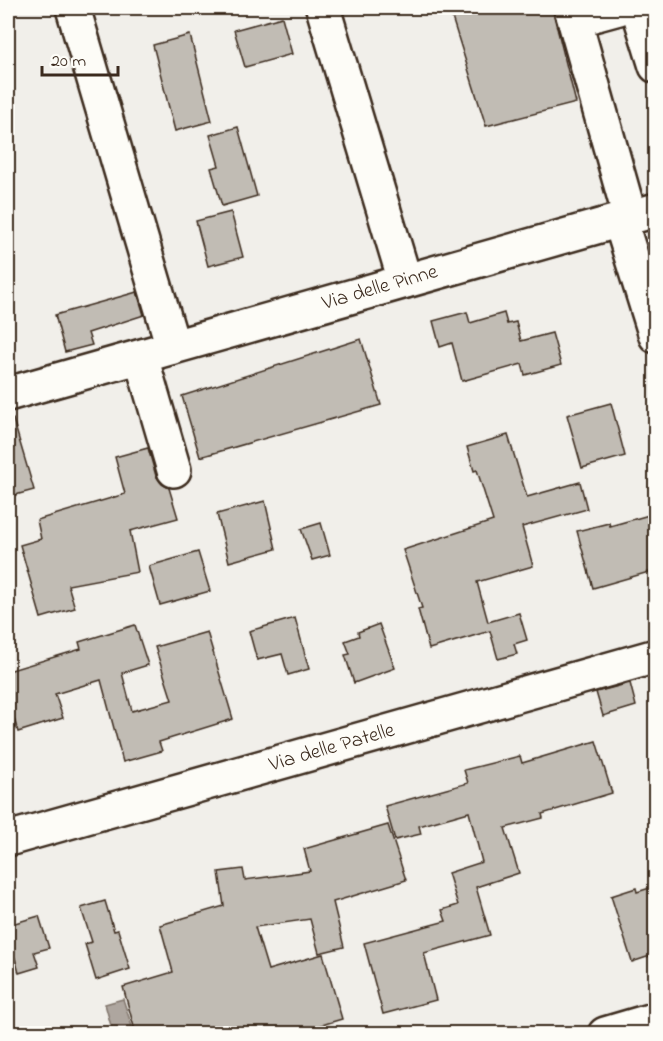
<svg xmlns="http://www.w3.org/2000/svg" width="663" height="1041" font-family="'Indie Flower',sans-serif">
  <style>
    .water { fill: #aea69f; stroke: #80746b; stroke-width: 1.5 }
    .building { fill: #c1bcb4; stroke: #3b2a1e; stroke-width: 1.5 }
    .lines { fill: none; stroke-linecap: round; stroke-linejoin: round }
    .minor-casing { stroke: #3b2a1e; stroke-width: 38 }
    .minor { stroke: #fdfcf7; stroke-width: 33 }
    .labels { text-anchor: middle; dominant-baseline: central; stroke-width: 4.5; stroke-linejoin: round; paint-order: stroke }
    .street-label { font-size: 21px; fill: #3b2a1e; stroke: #fdfcf7 }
  </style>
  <rect width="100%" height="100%" fill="#f1efea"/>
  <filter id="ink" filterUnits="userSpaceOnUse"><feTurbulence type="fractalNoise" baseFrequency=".0167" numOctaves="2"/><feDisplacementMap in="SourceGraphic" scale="12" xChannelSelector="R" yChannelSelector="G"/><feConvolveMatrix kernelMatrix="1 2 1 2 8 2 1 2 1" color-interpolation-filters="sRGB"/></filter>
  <g filter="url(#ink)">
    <!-- water -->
    <polygon class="water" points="123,999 134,1033 113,1033 105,1004"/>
    <!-- building -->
    <g class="building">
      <polygon points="449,8 552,8 576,103 486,126"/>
      <polygon points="282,17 292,54 245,67 234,30"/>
      <polygon points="190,35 212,121 175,131 153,45"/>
      <polygon points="238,127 257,196 222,206 211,168 219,166 210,135"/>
      <polygon points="231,212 243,257 208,266 196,221"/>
      <polygon points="137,292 144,315 88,333 92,345 65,352 55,315"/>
      <polygon points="467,312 470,323 504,313 507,324 516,322 521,341 552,333 561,365 525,375 522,364 462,381 452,343 440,347 433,321"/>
      <polygon points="361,339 381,405 200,457 182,396"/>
      <polygon points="611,403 625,456 582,468 567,415"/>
      <polygon points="13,419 34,490 8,497 8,420"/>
      <polygon points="508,435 527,497 580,482 587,509 522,527 533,566 477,582 488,622 519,613 527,640 514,644 517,654 498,659 490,631 429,649 418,609 422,608 403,550 493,521 477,470 474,471 467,447"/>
      <polygon points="148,448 156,476 162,484 169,488 178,518 130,531 138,572 68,585 75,608 41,618 20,545 41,539 37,520 125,494 115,457"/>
      <polygon points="265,501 276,549 229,562 217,514"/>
      <polygon points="656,513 656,570 593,588 577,531 609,523 610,526"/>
      <polygon points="321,523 330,555 312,560 301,529"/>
      <polygon points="198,552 210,591 160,605 149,566"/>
      <polygon points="295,618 309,669 288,675 282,654 257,660 249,631"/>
      <polygon points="379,624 395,668 354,683 345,655 350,654 345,641 359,636 358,632"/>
      <polygon points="135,625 148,665 122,673 132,711 172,700 155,647 207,632 233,719 159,742 162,751 123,762 101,680 55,694 63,718 18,732 8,698 8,671 81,649 79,642"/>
      <polygon points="630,683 636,706 603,716 596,692"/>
      <polygon points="596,741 612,793 542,814 543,818 505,828 519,873 476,887 490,935 424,953 436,1000 383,1014 364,943 446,921 442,910 458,905 448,873 482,862 469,812 419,826 421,834 395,840 385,806 468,783 464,770 520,756 522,763"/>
      <polygon points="388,825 406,880 333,902 344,947 319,953 310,919 255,927 268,970 323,954 342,1019 291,1034 136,1034 123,987 173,972 160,925 224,906 219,872 243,869 245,880 310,871 304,849"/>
      <polygon points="656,886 656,954 632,962 611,896 636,888 637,892"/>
      <polygon points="105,901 114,931 118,930 130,969 96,980 85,944 92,942 81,908"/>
      <polygon points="39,916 49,948 34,952 39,967 19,973 15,958 8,960 8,925"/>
    </g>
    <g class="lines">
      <defs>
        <g id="minor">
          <polyline points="73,8 173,347"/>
          <polyline points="323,8 405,281"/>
          <polyline points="571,8 630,217"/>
          <polyline points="638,8 656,66"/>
          <polyline points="575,20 619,8"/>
          <polyline points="620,220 656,336"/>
          <polyline points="141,357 174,470"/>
          <polyline points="8,394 656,210"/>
          <polyline points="8,839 656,656"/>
          <polyline points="605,1034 656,1019"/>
        </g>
      </defs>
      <!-- minor casing -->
      <use href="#minor" class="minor-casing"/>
      <!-- minor -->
      <use href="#minor" class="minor"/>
    </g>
  </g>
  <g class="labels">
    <!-- street labels -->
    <g class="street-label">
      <text transform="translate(380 288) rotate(-16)">Via delle Pinne</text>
      <text transform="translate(332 748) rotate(-16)">Via delle Patelle</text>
    </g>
  </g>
  <!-- margin -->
  <rect width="663" height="1041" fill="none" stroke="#fdfcf7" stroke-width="30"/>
  <rect x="15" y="15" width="633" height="1011" fill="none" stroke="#3b2a1e" stroke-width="2" filter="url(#ink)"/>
  <!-- scale -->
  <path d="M42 66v9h76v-9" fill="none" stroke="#3b2a1e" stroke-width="3"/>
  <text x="51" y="66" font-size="18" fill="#3b2a1e" stroke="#fdfcf7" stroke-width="4.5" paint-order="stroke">20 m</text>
</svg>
